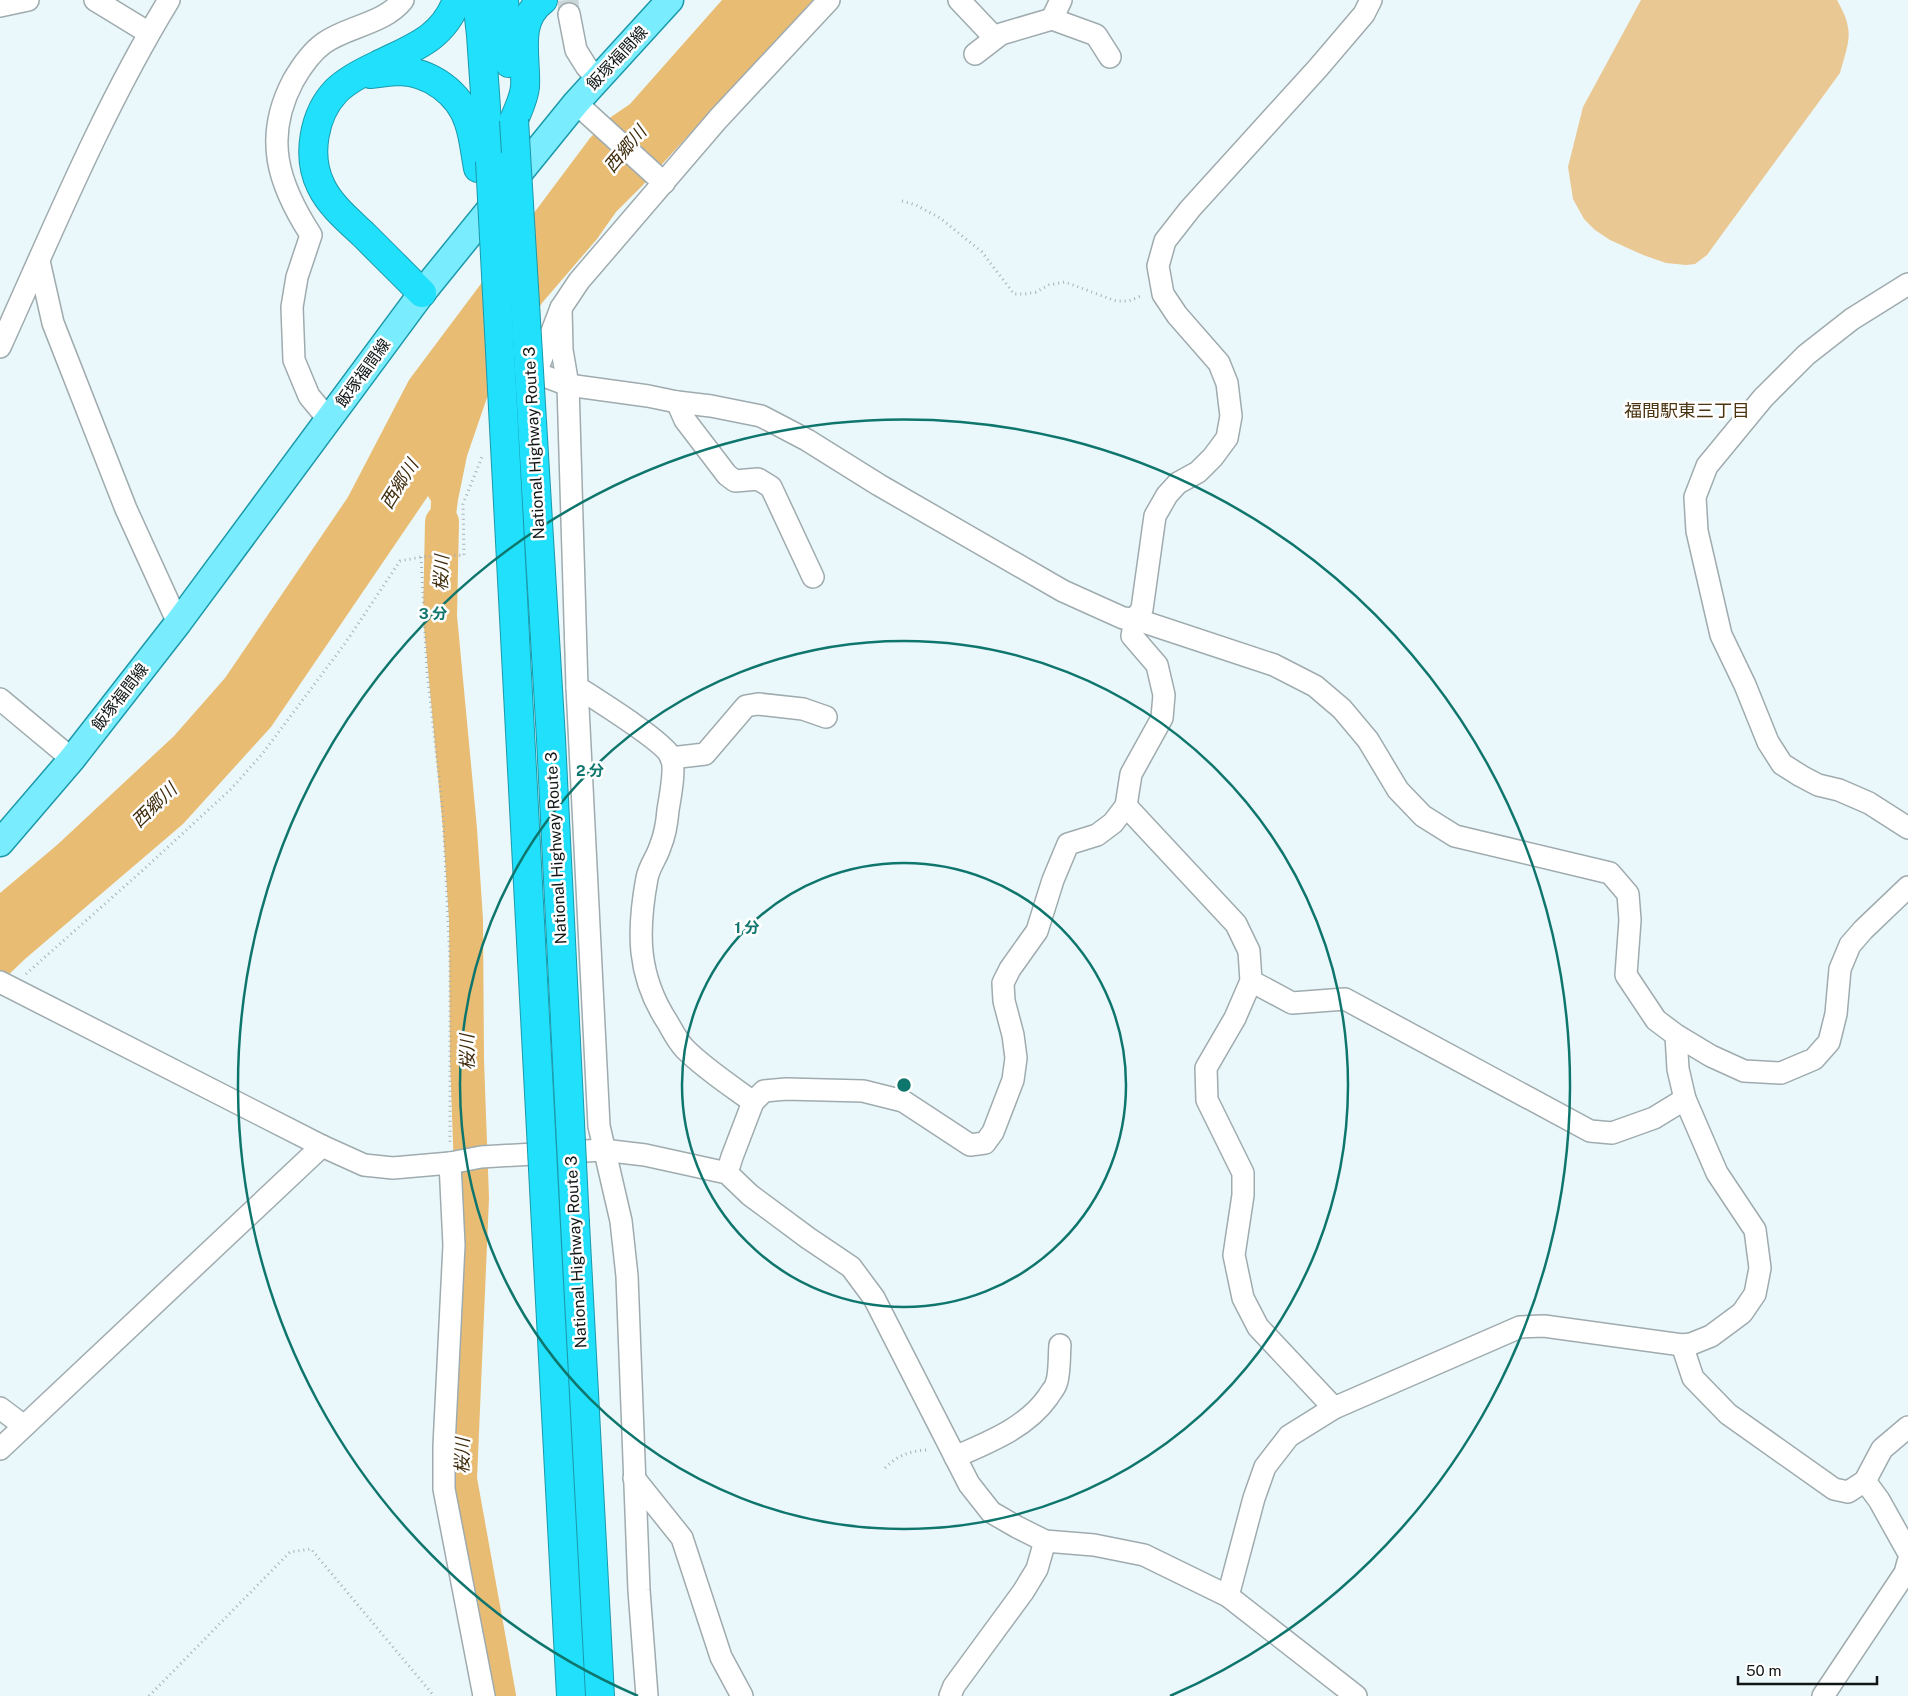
<svg xmlns="http://www.w3.org/2000/svg" width="1908" height="1696" font-family="'Public Sans','Noto Sans JP',sans-serif">
  <style>
    .green { fill: #eac893 }
    .water { fill: #e9bc74 }
    .lines { fill: none; stroke-linecap: round; stroke-linejoin: round }
    .river { stroke: #e9bc74; stroke-width: 34 }
    .minor-tunnel { stroke: #cad6d8; stroke-width: 21; stroke-dasharray: 21 11; stroke-linecap: butt }
    .minor-casing { stroke: #9fabae; stroke-width: 24 }
    .major-casing { stroke: #1a99ab; stroke-width: 29 }
    .highway-casing { stroke: #1a99ab; stroke-width: 30 }
    .path { stroke: #a6b0b2; stroke-width: 3; stroke-dasharray: 1 4; stroke-linecap: butt }
    .minor { stroke: #fff; stroke-width: 21 }
    .major { stroke: #79ecfd; stroke-width: 26 }
    .highway { stroke: #20e0fc; stroke-width: 28 }
    .highway-bridge-casing { stroke: #1a99ab; stroke-width: 30; stroke-linecap: butt }
    .highway-bridge { stroke: #20e0fc; stroke-width: 28 }
    .ring { fill: none; stroke: #0f766e; stroke-width: 2.5 }
    .labels { text-anchor: middle; dominant-baseline: central; stroke-width: 5; stroke-linejoin: round; paint-order: stroke }
    .street-label { font-size: 16px; fill: #101515; stroke: #fff }
    .water-label { font-size: 18px; font-style: italic; fill: #402d0d; stroke: #fff }
    .neighbourhood-label { font-size: 18px; fill: #4a3510; stroke: #fff }
    .centre { fill: #0f766e; stroke: #fff; stroke-width: 2.5 }
    .ring-label { font-size: 15px; text-anchor: middle; font-weight: bold; fill: #0f766e; stroke: #fff; stroke-width: 5; stroke-linejoin: round; paint-order: stroke }
  </style>
  <rect width="100%" height="100%" fill="#ebf8fb"/>
  <!-- green -->
  <path class="green" d="M1641 0H1837C1855 32 1849 40 1840 73L1712 248 1707 255 1695 264 1686 265 1666 263 1643 255 1610 240 1595 230 1584 219 1573 199 1568 167 1583 107Z"/>
  <!-- water -->
  <polygon class="water" points="722,0 813,0 642,186 616,212 597,239 542,303 490,389 467,456 458,500 453,538 453,566 428,569 431,501 428,496 271,727 183,824 25,959 0,983 0,893 57,845 174,736 225,678 348,497 409,380 590,138 611,117 630,104"/>
  <g class="lines">
    <!-- river -->
    <polyline class="river" points="442,522 440,616 460,829 466,920 467,1060 472,1198 460,1479 499,1696"/>
    <!-- minor-tunnel -->
    <polyline class="minor-tunnel" points="568,0 569,14"/>
    <defs>
      <g id="minor">
        <polyline points="95,0 149,33"/>
        <polyline points="959,0 995,38"/>
        <polyline points="0,6 28,0"/>
        <polyline points="569,14 576,50 586,66 597,79"/>
        <polyline points="1052,19 1061,0"/>
        <polyline points="975,54 1001,34 1052,19 1096,35 1110,57"/>
        <polyline points="576,103 664,183"/>
        <polyline points="39,261 53,323 126,509 178,623"/>
        <polyline points="1908,284 1852,319 1806,355 1763,398 1707,466 1695,497 1697,531 1721,635 1745,685 1768,742 1782,764 1801,776 1818,785 1839,790 1869,803 1908,828"/>
        <polyline points="561,308 562,350 568,385 577,687 599,1126 621,1221 627,1276 639,1590 647,1696"/>
        <path d="M0 347C53 230 102 110 169 0"/>
        <polyline points="536,373 568,385 648,396 677,402 711,406 761,416 807,440 879,485 1063,591 1123,618 1135,619 1274,665 1315,686 1342,709 1368,740 1398,790 1423,816 1455,836 1610,873 1628,894 1630,920 1626,975 1656,1020 1676,1035 1711,1056 1744,1071 1781,1073 1814,1059 1829,1042 1836,1014 1840,969 1850,945 1863,930 1908,887"/>
        <polyline points="677,402 685,420 727,475 735,481 758,479 771,487 813,577"/>
        <polyline points="502,416 516,389 536,373 561,308 579,281 718,119 829,0"/>
        <path d="M329 420 309 396 294 360 292 307 297 277 311 235C278 184 263 138 293 81 301 67 310 53 324 43 348 26 384 24 403 0"/>
        <path d="M577 687C594 698 665 742 671 757 676 767 670 798 668 810 667 823 665 835 660 847 657 857 649 867 647 878 637 932 637 976 668 1023 673 1032 678 1042 685 1049 705 1069 730 1085 753 1102"/>
        <polyline points="0,699 72,759"/>
        <polyline points="671,758 705,754 746,706 758,704 803,709 826,717"/>
        <polyline points="1126,806 1236,924 1249,951 1251,981 1235,1018 1206,1068 1207,1100 1243,1173 1243,1195 1234,1255 1243,1298 1258,1327 1334,1408"/>
        <polyline points="1251,981 1292,1003 1345,999 1590,1131 1612,1133 1654,1118 1685,1099"/>
        <polyline points="0,982 322,1146 364,1165 393,1168 450,1163 481,1157 603,1150 645,1155 727,1173 750,1195 808,1238 851,1267 874,1298 969,1484 991,1512 1017,1527 1045,1541 1094,1545 1144,1555 1228,1596 1356,1696"/>
        <polyline points="450,1163 454,1245 444,1446 444,1489 484,1696"/>
        <polyline points="727,1173 732,1157 753,1102 764,1091 786,1089 863,1091 903,1101 970,1145 985,1143 993,1132 1013,1080 1016,1058 1013,1035 1004,1001 1003,983 1010,969 1037,931 1053,880 1068,844 1097,835 1113,823 1126,806 1131,774 1162,718 1164,695 1157,665 1132,636 1135,619 1142,609 1155,516 1167,495 1178,483 1198,472 1213,457 1227,438 1231,416 1227,383 1219,363 1177,315 1163,294 1158,266 1165,241 1190,209 1318,68 1364,14 1371,0"/>
        <polyline points="1682,1345 1693,1378 1728,1414 1834,1489 1848,1492 1865,1481 1882,1449 1908,1427"/>
        <polyline points="0,1408 24,1426"/>
        <polyline points="0,1449 322,1146"/>
        <path d="M955 1457C989 1442 1026 1428 1048 1397 1050 1393 1055 1388 1056 1384 1060 1375 1059 1356 1060 1345"/>
        <polyline points="634,1478 682,1538 721,1657 742,1696"/>
        <polyline points="1865,1481 1879,1500 1908,1552"/>
        <polyline points="1228,1596 1254,1498 1265,1467 1289,1436 1334,1408 1520,1327 1544,1326 1682,1345 1691,1344 1711,1336 1742,1313 1755,1294 1760,1268 1755,1230 1717,1173 1685,1099 1678,1069 1676,1035"/>
        <polyline points="950,1696 954,1686 1023,1592 1037,1569 1045,1541"/>
        <polyline points="1823,1696 1905,1573 1908,1562"/>
      </g>
      <polyline id="major" points="0,843 72,759 178,623 422,293 576,103 670,0"/>
      <g id="highway">
        <polyline points="477,0 481,35 489,152"/>
        <polyline points="504,0 509,63"/>
        <path d="M370 74C380 73 390 71 400 71 430 72 460 93 469 123 474 138 475 153 478 168"/>
        <path d="M514 120C518 110 524 98 525 87 527 58 514 21 543 0"/>
        <path d="M422 293C402 273 383 254 363 234 348 220 330 205 321 186 306 156 314 114 336 91 347 80 365 71 378 65 412 48 443 39 457 0"/>
        <polyline points="575,1223 600,1696"/>
        <polyline points="546,1226 571,1696"/>
      </g>
    </defs>
    <!-- minor casing -->
    <use href="#minor" class="minor-casing"/>
    <!-- major casing -->
    <use href="#major" class="major-casing"/>
    <!-- highway casing -->
    <use href="#highway" class="highway-casing"/>
    <!-- path -->
    <g class="path">
      <polyline points="902,201 916,205 940,218 982,252 1014,294 1025,294 1036,292 1049,285 1065,282 1116,301 1129,301 1143,295"/>
      <polyline points="421,557 427,672 443,813 450,963 450,1143"/>
      <polyline points="26,974 143,870 231,789 263,753 346,642 400,561 421,557 464,555 463,504 482,457"/>
      <path d="M885 1468C898 1455 912 1450 930 1450"/>
      <polyline points="149,1696 290,1552 311,1549 434,1696"/>
    </g>
    <!-- minor -->
    <use href="#minor" class="minor"/>
    <!-- major -->
    <use href="#major" class="major"/>
    <!-- highway -->
    <use href="#highway" class="highway"/>
    <defs>
      <g id="highway-bridge">
        <polyline points="514,120 551,739 575,1223"/>
        <polyline points="490,161 546,1226"/>
      </g>
    </defs>
    <!-- highway-bridge casing -->
    <use href="#highway-bridge" class="highway-bridge-casing"/>
    <!-- highway-bridge -->
    <use href="#highway-bridge" class="highway-bridge"/>
  </g>
  <!-- distance rings -->
  <g class="ring">
    <circle cx="904" cy="1085" r="222"/>
    <circle cx="904" cy="1085" r="444"/>
    <path d="M638 1696A666 666 0 1 1 1170 1696"/>
  </g>
  <g class="labels">
    <!-- street labels -->
    <g class="street-label">
      <text transform="translate(617 58) rotate(-47)">飯塚福間線</text>
      <text transform="translate(363 373) rotate(-54)">飯塚福間線</text>
      <text transform="translate(534 443) rotate(-93)">National Highway Route 3</text>
      <text transform="translate(120 697) rotate(-52)">飯塚福間線</text>
      <text transform="translate(556 848) rotate(-93)">National Highway Route 3</text>
      <text transform="translate(576 1252) rotate(-93)">National Highway Route 3</text>
    </g>
    <!-- water labels -->
    <g class="water-label">
      <text transform="translate(625 149) rotate(-50)">西郷川</text>
      <text transform="translate(399 484) rotate(-58)">西郷川</text>
      <text transform="translate(441 573) rotate(-88)">桜川</text>
      <text transform="translate(154 805) rotate(-44)">西郷川</text>
      <text transform="translate(467 1052) rotate(-91)">桜川</text>
      <text transform="translate(462 1456) rotate(-89)">桜川</text>
    </g>
    <!-- neighbourhood labels -->
    <g class="neighbourhood-label">
      <text x="1687" y="410">福間駅東三丁目</text>
    </g>
  </g>
  <circle cx="904" cy="1085" r="8" class="centre"/>
  <g class="ring-label">
    <text x="433" y="619">3 分</text>
    <text x="590" y="776">2 分</text>
    <text x="747" y="933">1 分</text>
  </g>
  <!-- scale -->
  <path d="M1738 1676v8h139v-8" fill="none" stroke="#101515" stroke-width="2.5"/>
  <text x="1746" y="1676" font-size="15" fill="#101515" stroke="#ffffff" stroke-width="4" paint-order="stroke">50 m</text>
</svg>
